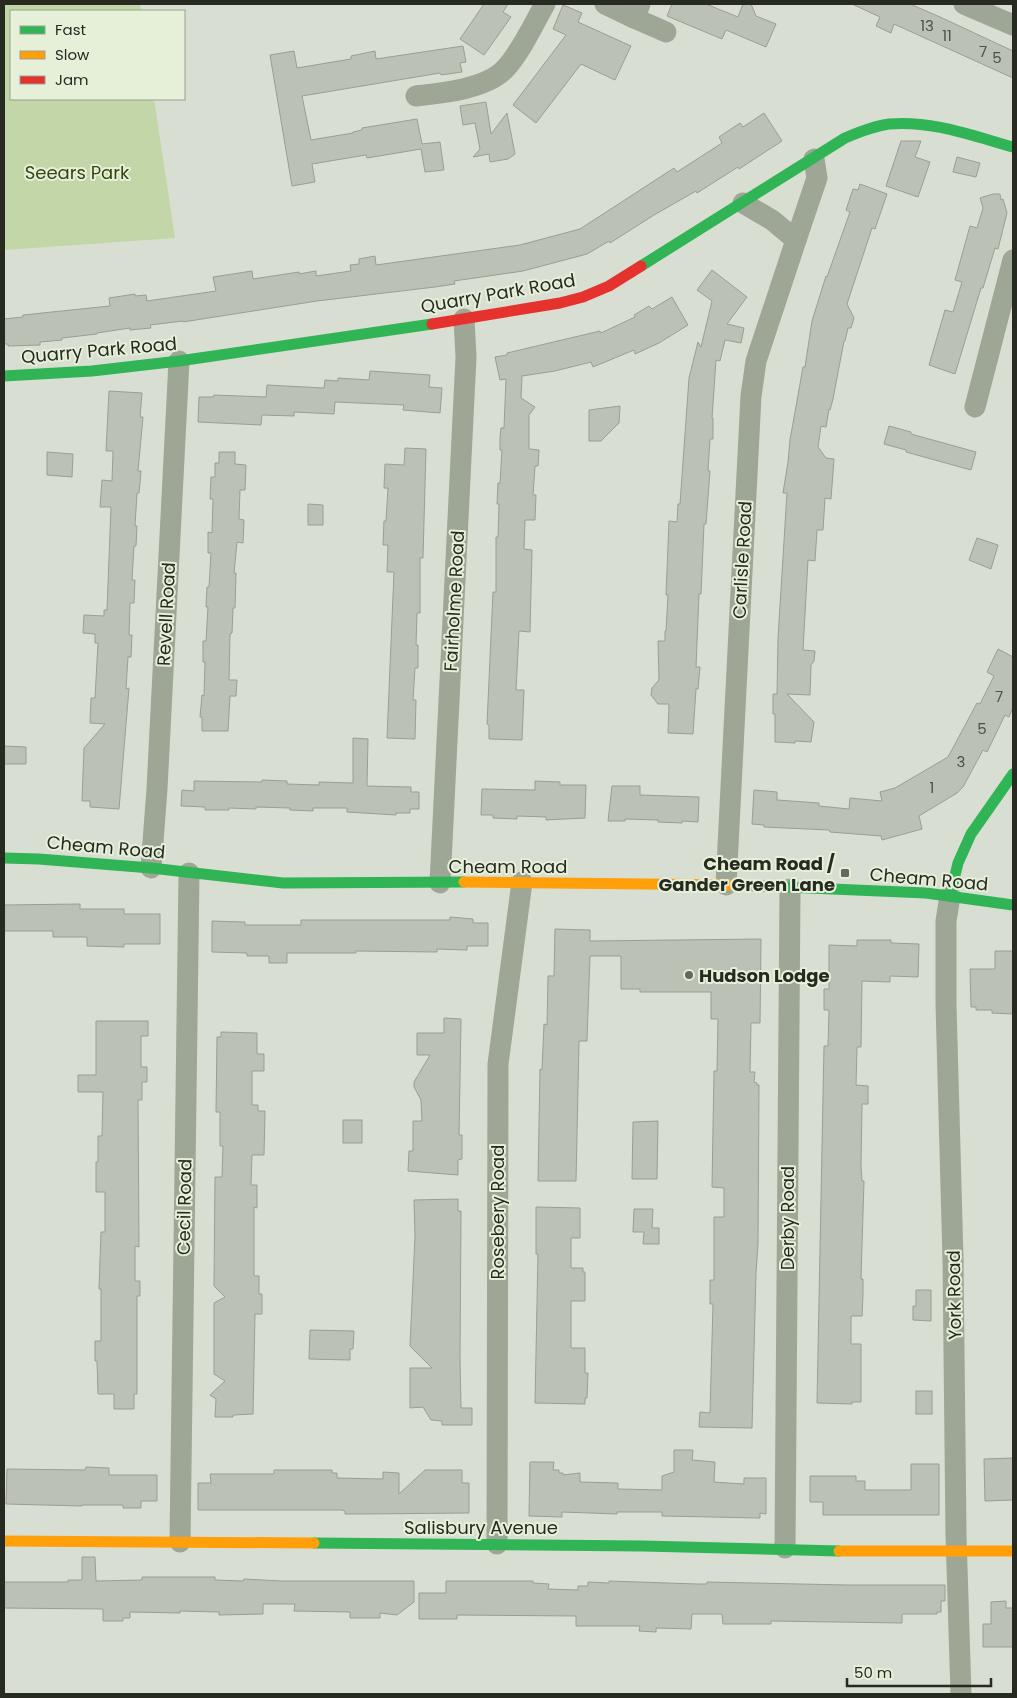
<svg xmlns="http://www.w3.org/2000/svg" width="1017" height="1698" font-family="Poppins,sans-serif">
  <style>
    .green { fill: #c2d6a8 }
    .building { fill: #bcc1b6; stroke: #9a9e95 }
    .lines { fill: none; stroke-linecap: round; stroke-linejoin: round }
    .street { stroke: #9ea696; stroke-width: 21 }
    .fast { stroke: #30b455; stroke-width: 11 }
    .slow { stroke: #ff9f0a; stroke-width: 11 }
    .jam { stroke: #e5322d; stroke-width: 11 }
    .poi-dot { fill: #64695f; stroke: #e6f0d9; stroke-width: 2 }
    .labels { text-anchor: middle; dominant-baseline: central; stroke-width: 4; stroke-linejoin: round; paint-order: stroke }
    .number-label { font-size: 15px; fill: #4c5046 }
    .park-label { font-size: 18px; fill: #344710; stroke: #e6f0d9 }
    .street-label { font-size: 18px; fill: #262a21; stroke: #e6f0d9 }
    .poi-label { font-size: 18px; font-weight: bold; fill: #262a21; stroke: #e6f0d9; text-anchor: end }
  </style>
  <rect width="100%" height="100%" fill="#d8ded1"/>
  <!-- green -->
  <polygon class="green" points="4,4 140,4 141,11 11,11 11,99 154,99 175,238 4,250"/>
  <!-- building -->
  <g class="building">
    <polygon points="484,4 508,4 503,12 511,17 484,55 460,39"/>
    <polygon points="672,4 706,4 738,17 743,4 751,4 756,16 776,24 766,47 726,30 722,39 667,16"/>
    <polygon points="852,4 910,4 940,17 1013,51 1013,78 894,24 891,33 876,26 880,17"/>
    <polygon points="563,5 582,13 578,22 631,46 615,80 581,64 536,123 513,105 566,35 553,29"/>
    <polygon points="463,46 466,62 460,63 462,72 441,75 440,73 302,96 311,140 353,133 353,132 362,130 362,128 417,119 422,144 440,142 444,170 425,172 421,149 367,158 366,155 312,164 315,182 292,186 270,55 294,51 297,68 351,59 351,56 375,51 376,59"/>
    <polygon points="486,102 491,134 507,113 515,154 508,159 490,162 489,154 473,157 480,149 475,123 463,125 460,106"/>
    <polygon points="764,113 782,141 739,169 738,167 697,193 696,191 654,215 610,243 609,241 587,254 523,271 454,281 455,284 435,287 317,301 183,322 183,321 150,325 151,328 130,330 130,328 97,333 97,334 62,338 62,340 40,342 40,345 8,346 8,344 4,344 4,319 23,317 23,315 110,306 109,298 135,294 135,296 146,295 147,301 216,291 213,277 252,271 253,279 299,272 299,274 316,271 316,276 351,271 350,265 359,264 359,259 375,256 376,265 520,245 580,229 657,179 674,168 677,172 722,143 719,137 740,123 743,127"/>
    <polygon points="901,141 921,141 915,157 930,162 918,197 886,186"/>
    <polygon points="957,157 980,163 976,177 953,172"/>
    <polygon points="860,184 887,194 875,229 872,228 847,304 854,318 851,328 848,328 845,341 844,341 833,399 830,410 829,409 826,427 821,426 818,447 826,458 834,459 831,499 825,498 823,530 817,530 815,561 808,560 803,650 815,651 814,661 811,665 810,695 787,694 814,722 811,742 795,741 795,743 775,742 775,714 773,714 773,694 777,694 778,638 787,493 783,493 788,462 790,440 803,367 805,367 812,321 826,276 827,277 850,212 846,210 853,189 858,190"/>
    <polygon points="993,194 1000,194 1001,200 1003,199 1007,213 998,249 995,248 983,288 981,288 955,374 929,365 945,310 953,312 962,282 955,280 970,226 977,228 983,208 980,198"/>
    <polygon points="712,270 747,297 727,324 744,328 741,343 725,340 720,361 716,360 712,418 713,418 713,439 710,439 708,471 710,471 706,524 704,524 701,594 699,594 696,667 700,667 698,689 696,689 693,734 668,733 669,704 658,704 651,695 652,688 659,680 658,641 665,641 665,631 666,631 668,595 666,595 669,521 677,522 678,504 680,504 689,378 698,342 701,347 712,301 697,290"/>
    <polygon points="672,297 688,325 659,343 635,354 634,350 593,367 591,362 555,371 522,376 521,398 535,407 529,415 529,449 539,450 538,466 535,466 533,495 536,495 535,520 525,520 524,549 532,550 530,632 519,631 516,690 524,690 522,740 489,739 489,725 487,724 493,592 496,592 496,537 498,537 499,504 497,504 498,483 500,483 502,450 500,450 500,437 501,428 504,428 506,379 500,380 495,357 507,355 507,353 600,331 601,333 635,317 634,315 649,306 652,309"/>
    <polygon points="370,371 430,375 429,387 442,388 440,413 403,410 404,405 335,402 334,414 294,412 294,416 262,415 261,425 198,422 199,397 213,397 214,395 266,397 267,385 324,388 325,380 338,381 338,378 369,380"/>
    <polygon points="109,391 142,393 140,417 143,417 138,471 141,471 140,483 139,493 137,493 135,526 137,526 136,546 134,546 132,580 135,580 134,603 130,603 129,635 132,635 131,657 128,657 126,689 129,688 119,809 90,807 90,801 82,801 84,748 105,724 90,723 91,698 95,698 98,643 95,643 95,634 83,633 84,615 104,616 104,610 107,610 111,507 100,507 102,480 112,481 113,451 106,451"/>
    <polygon points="620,406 619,423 601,441 589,441 589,410"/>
    <polygon points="889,426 911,432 911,434 976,452 971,470 906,452 906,450 884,444"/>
    <polygon points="405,448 426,449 423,558 420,558 420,613 417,613 416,645 418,645 418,668 415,668 413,700 416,700 415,739 387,738 394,572 387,572 388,545 383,545 384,521 386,521 388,488 384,488 385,464 404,465"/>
    <polygon points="47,452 73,454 72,477 47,475"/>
    <polygon points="219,452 235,452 235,464 246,465 245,490 240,490 239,519 244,520 243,543 237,542 234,573 236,573 235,608 233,608 232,633 230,634 229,680 237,680 236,696 230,696 228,731 202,731 202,717 200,717 202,695 204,696 205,662 203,662 203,641 206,641 208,607 206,607 207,587 209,587 211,553 208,553 208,532 212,533 213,499 210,499 211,477 215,477 215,463 219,463"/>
    <polygon points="308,504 323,505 323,525 308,525"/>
    <polygon points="977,538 998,545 991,569 969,560"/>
    <polygon points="998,649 1013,657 1013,707 1009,717 1005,715 987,752 983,750 963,787 957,793 919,816 922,829 882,840 881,836 830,832 829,830 764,827 764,825 752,824 754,790 777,792 777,800 819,803 819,806 849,809 850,798 882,801 880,792 895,788 948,757 977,703 980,704 994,676 987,672"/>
    <polygon points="353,738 368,739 367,786 411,787 411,792 419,792 419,809 410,809 410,813 396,813 396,815 347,812 347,808 313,808 313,811 290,810 290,808 256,807 256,809 229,808 229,810 205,810 205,807 181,806 182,790 194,791 194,781 262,782 262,780 287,781 287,784 319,785 319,782 353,783"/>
    <polygon points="4,746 26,747 26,764 4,764"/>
    <polygon points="535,781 560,782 560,785 586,785 585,818 546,820 546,817 517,816 517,819 493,818 493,815 481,815 482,789 535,790"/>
    <polygon points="612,786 640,786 640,795 699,797 698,822 682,821 682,823 658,822 658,820 625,819 625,821 608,821"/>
    <polygon points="80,904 80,909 124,909 124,914 160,914 160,944 124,944 124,947 87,946 87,937 53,937 53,931 4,931 4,905"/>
    <polygon points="450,917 473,919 473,923 488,923 488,946 467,946 467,950 437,949 437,952 356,951 356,953 287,953 287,963 269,963 269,956 247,956 247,953 212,952 212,921 245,922 245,925 301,925 301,920 450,920"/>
    <polygon points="555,929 590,930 590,941 761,939 760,1023 751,1023 750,1072 755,1072 754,1082 757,1083 757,1085 759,1085 758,1244 756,1273 752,1428 699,1427 700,1412 710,1413 713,1304 710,1304 710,1280 714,1280 714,1217 724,1217 724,1188 712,1187 714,1071 717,1071 718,1019 711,1019 711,992 640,992 640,989 621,989 621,956 590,956 587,1041 579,1041 576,1181 538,1181 540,1069 542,1070 544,1024 547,1025 548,976 554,976"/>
    <polygon points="857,940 891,940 891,943 919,944 918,977 890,976 890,982 862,981 861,1047 857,1047 856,1085 868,1086 868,1104 862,1104 861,1166 862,1181 864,1181 861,1279 863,1279 863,1294 862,1316 851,1316 851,1344 861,1344 861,1402 852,1402 852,1404 817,1403 824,1046 828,1046 829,1010 824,1010 824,989 829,989 829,945 857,946"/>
    <polygon points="995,951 1013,951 1013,1014 992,1013 992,1010 976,1010 976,1007 971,1007 970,969 995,969"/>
    <polygon points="444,1018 461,1019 459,1135 462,1135 462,1159 458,1160 458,1175 408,1171 409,1151 413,1151 413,1121 422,1121 421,1100 414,1087 414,1082 430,1055 417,1055 417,1033 444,1033"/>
    <polygon points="96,1021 148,1021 148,1036 141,1036 141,1067 147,1067 147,1082 142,1082 142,1100 138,1100 139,1247 135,1246 135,1281 140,1281 140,1296 137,1296 137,1394 134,1394 134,1409 114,1409 114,1394 98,1394 97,1361 95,1361 95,1341 101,1341 101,1289 99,1289 101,1232 105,1232 105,1192 96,1192 96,1162 98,1162 98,1136 102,1136 103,1092 78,1092 78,1075 96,1075"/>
    <polygon points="221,1032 257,1033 257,1054 264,1054 264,1071 252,1071 252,1105 258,1105 258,1111 265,1111 264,1155 252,1155 251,1185 257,1185 257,1208 254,1207 254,1276 259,1276 259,1294 262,1294 262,1314 255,1314 253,1414 233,1415 233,1417 215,1417 216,1399 210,1395 225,1381 214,1374 214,1303 225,1297 214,1286 215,1177 222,1177 223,1146 220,1146 220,1112 216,1112 217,1037 221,1037"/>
    <rect x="343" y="1120" width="19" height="23"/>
    <polygon points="658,1121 657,1179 632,1179 633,1122"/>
    <polygon points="458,1199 458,1211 461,1211 460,1359 461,1408 472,1408 472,1425 442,1425 442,1421 431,1420 423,1407 410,1408 410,1368 432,1368 410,1346 415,1236 414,1200"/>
    <polygon points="536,1207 580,1208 580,1238 571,1238 571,1268 583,1268 583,1272 585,1272 585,1301 571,1301 571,1348 585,1348 585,1373 588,1373 587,1398 585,1398 585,1404 535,1403 538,1254 536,1254"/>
    <polygon points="634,1209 653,1209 652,1228 659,1228 659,1244 643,1244 644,1232 633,1232"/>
    <polygon points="916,1290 931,1290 931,1321 913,1320 913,1306 916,1306"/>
    <polygon points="310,1330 354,1331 353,1349 350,1349 350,1360 309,1359"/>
    <rect x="916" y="1391" width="16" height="23"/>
    <polygon points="674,1450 693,1450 692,1460 715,1462 714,1482 744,1484 744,1478 766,1478 766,1514 760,1513 760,1518 662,1516 662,1512 617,1512 617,1514 562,1512 562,1517 529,1516 530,1462 554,1462 553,1470 559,1470 559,1473 563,1473 563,1475 580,1473 580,1482 618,1483 618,1489 662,1490 662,1476 674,1472"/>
    <polygon points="1013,1458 1013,1500 985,1501 984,1459"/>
    <polygon points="911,1464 939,1464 939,1515 823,1515 823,1502 810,1502 810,1476 856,1476 856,1481 865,1481 865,1490 911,1490"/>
    <polygon points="86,1467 109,1468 109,1475 157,1475 157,1501 141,1501 141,1508 123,1508 123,1505 82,1505 82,1506 6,1504 7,1469 85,1470"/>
    <polygon points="274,1470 332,1470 332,1473 337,1473 337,1478 383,1479 383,1472 399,1473 399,1494 425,1470 462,1470 462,1483 469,1483 469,1513 363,1514 345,1514 345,1511 342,1510 198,1510 198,1483 211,1483 210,1474 274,1474"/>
    <polygon points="82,1557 95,1557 96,1581 142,1580 142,1577 215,1577 215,1580 243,1581 244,1579 281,1581 414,1581 414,1602 397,1615 380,1613 380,1618 350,1618 350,1612 294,1611 295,1604 263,1604 263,1614 219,1615 219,1612 180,1611 180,1613 130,1612 130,1618 123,1618 123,1621 103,1621 103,1609 4,1608 4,1582 68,1582 68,1580 82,1580"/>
    <polygon points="446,1581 533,1581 533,1583 549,1584 548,1589 578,1590 578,1586 588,1586 588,1582 609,1583 609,1581 697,1584 707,1584 707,1582 847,1585 945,1585 945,1601 941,1601 941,1612 937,1612 937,1614 902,1614 902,1623 771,1621 771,1624 723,1624 722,1614 692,1614 691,1629 656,1628 656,1632 639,1631 640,1626 576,1626 576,1616 457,1615 457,1619 419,1619 419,1593 446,1593"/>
    <polygon points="1006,1601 1006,1608 1013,1608 1013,1647 983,1647 983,1624 991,1624 991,1602"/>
  </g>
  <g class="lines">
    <!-- street -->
    <g class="street">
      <polyline points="605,4 634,18 640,4"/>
      <polyline points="964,4 1013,25"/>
      <polyline points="634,18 666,32"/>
      <path d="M416 96C442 93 485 89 504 70 520 54 534 23 545 4"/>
      <polyline points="796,240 817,178 814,159"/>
      <polyline points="975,407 1013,260"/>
      <polyline points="151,868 157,789 179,361"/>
      <polyline points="440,883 466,357 464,319"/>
      <polyline points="726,885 751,396 756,361 796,240 772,220 743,203"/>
      <polyline points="950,896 946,921 946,1004 953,1259 956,1535 961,1694"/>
      <polyline points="180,1542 189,873"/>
      <polyline points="497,1544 498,1064 522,882"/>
      <polyline points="785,1548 790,889"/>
    </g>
    <!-- fast -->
    <g class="fast">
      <path d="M641 266 845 138C859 132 874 126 889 124 931 120 973 136 1013 147"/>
      <polyline points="4,376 92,371 179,361 432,324"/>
      <polyline points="4,858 39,859 151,868 283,883 464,882"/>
      <polyline points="738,885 926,893 1013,905"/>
      <polyline points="950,896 958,863 971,834 1013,774"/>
      <polyline points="314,1543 643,1546 839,1551"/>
    </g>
    <!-- slow -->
    <g class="slow">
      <polyline points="464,882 738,885"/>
      <polyline points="4,1541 314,1543"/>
      <polyline points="839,1551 1013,1551"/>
    </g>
    <!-- jam -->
    <polyline class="jam" points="432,324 560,303 583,297 609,286 641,266"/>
  </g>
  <!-- markers -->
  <g class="poi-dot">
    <rect x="840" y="868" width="10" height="10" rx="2.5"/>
    <circle cx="689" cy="975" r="5"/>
  </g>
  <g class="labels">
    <!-- number labels -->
    <g class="number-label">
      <text x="927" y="25">13</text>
      <text x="947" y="35">11</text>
      <text x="983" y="51">7</text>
      <text x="997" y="57">5</text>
      <text x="999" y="696">7</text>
      <text x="982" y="728">5</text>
      <text x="961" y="761">3</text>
      <text x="932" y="787">1</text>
    </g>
    <!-- park labels -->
    <g class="park-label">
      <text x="77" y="172">Seears Park</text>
    </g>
    <!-- street labels -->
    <g class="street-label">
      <text transform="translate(498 293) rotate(-10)">Quarry Park Road</text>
      <text transform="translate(99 350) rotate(-5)">Quarry Park Road</text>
      <text transform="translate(742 560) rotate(-87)">Carlisle Road</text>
      <text transform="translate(454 601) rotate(-87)">Fairholme Road</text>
      <text transform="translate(166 614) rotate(-87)">Revell Road</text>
      <text transform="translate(106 847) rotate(5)">Cheam Road</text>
      <text x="508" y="866">Cheam Road</text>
      <text transform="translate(929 879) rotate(5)">Cheam Road</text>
      <text transform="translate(184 1207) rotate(-89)">Cecil Road</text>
      <text transform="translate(497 1212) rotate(-90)">Rosebery Road</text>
      <text transform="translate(787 1218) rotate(-90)">Derby Road</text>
      <text transform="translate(954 1295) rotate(-91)">York Road</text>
      <text x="481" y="1527">Salisbury Avenue</text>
    </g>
    <!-- poi labels -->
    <g class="poi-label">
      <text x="835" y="863">Cheam Road /<tspan x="835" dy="21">Gander Green Lane</tspan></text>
      <text x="699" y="975" text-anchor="start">Hudson Lodge</text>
    </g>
  </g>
  <!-- border -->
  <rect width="1017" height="1698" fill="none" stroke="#262a21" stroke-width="10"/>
  <!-- legend -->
  <rect x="10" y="10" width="175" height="90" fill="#e6f0d9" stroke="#99a18f"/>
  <rect x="20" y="26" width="25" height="8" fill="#30b455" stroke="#99a18f"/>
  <text x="55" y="35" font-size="15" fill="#262a21">Fast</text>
  <rect x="20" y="51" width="25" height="8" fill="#ff9f0a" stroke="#99a18f"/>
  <text x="55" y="60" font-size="15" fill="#262a21">Slow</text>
  <rect x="20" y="76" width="25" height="8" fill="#e5322d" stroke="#99a18f"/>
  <text x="55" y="85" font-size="15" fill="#262a21">Jam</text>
  <!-- scale -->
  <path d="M847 1678v8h144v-8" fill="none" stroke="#262a21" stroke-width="2.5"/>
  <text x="854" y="1678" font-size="15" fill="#262a21" stroke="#e6f0d9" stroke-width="4" paint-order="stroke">50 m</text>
</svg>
